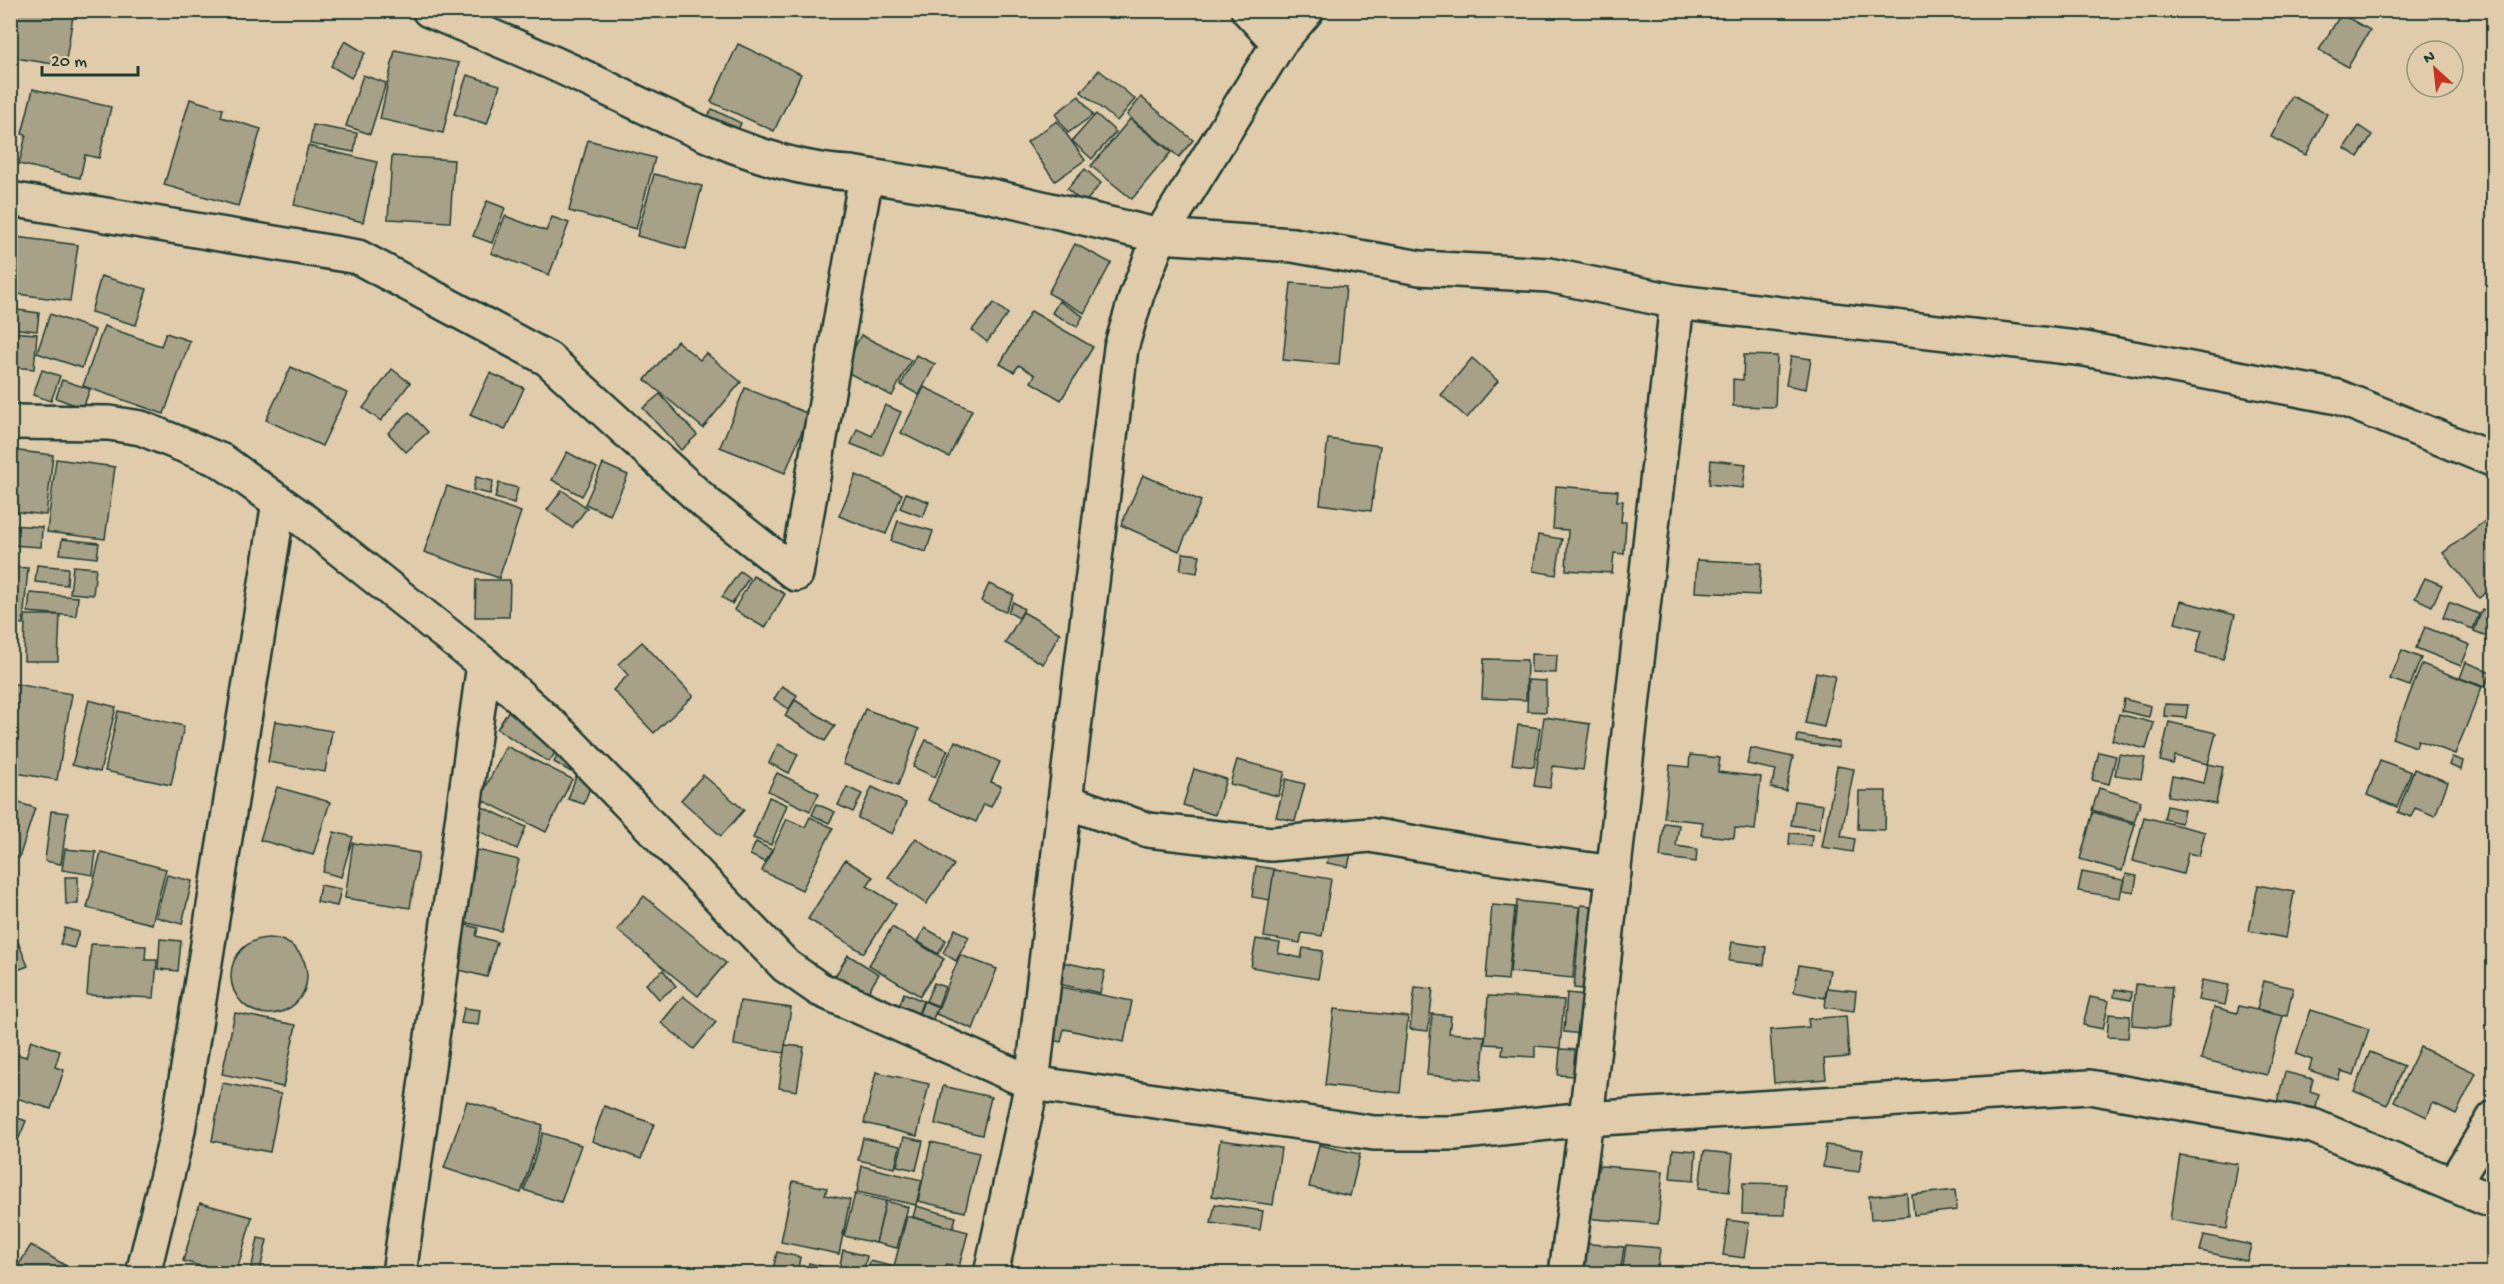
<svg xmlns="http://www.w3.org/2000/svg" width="2504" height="1284" font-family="'Gochi Hand',sans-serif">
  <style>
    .building { fill: #a7a188; stroke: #1f3d34; stroke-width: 1.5 }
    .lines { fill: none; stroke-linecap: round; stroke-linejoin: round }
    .street-casing { stroke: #1f3d34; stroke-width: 38 }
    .street { stroke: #e0ccab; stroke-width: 33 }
  </style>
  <rect width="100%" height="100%" fill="#e0ccab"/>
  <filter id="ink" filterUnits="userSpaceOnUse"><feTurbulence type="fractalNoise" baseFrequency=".0167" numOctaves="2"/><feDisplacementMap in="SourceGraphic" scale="12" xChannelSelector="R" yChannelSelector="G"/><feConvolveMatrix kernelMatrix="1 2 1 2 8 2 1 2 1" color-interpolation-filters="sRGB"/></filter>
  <g filter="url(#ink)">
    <!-- building -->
    <g class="building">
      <polygon points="10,10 74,10 65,66 10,57"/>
      <polygon points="2341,14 2370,30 2348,67 2319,50"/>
      <polygon points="345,41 365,53 351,78 331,66"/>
      <polygon points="738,44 801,74 774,131 711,102"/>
      <polygon points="395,50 459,63 443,133 380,119"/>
      <polygon points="1099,70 1135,99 1117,121 1081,92"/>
      <polygon points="363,75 386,83 370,134 346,126"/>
      <polygon points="467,75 500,85 487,124 454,114"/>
      <polygon points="33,89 111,107 99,158 85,155 80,178 19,164 26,135 22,134"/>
      <polygon points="1079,96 1093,115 1068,133 1055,114"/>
      <polygon points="2292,96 2327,114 2306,155 2271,137"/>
      <polygon points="1141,97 1193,140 1179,157 1127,115"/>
      <polygon points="190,99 223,109 221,117 261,129 238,206 164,185"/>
      <polygon points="712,109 741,123 734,139 704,125"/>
      <polygon points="1096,114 1116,132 1092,159 1072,141"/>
      <polygon points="1130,119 1171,152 1132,199 1091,166"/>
      <polygon points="1057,121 1085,160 1055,181 1027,142"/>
      <polygon points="313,125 357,133 354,152 310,144"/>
      <polygon points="2359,126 2372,135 2358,157 2344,148"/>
      <polygon points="588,140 655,158 636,229 569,211"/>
      <polygon points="308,146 377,162 363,222 294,205"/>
      <polygon points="392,156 454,160 450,222 388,219"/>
      <polygon points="1085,169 1101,183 1084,204 1067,189"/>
      <polygon points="654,174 702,186 686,249 637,236"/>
      <polygon points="487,201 505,208 492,243 473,236"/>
      <polygon points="505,216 546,231 552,217 569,223 549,275 491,253"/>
      <polygon points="16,237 78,245 70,301 10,293"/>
      <polygon points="1075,244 1111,263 1084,313 1048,293"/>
      <polygon points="101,276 147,289 136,325 91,312"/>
      <polygon points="1291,283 1346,287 1339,365 1283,360"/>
      <polygon points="1059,301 1083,316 1077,327 1052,313"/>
      <polygon points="994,303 1008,314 987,342 972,330"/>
      <polygon points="10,309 39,313 37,331 10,328"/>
      <polygon points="1031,311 1093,347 1061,400 1031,382 1035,375 1019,365 1014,372 1000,364"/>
      <polygon points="50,314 95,330 82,368 37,353"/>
      <polygon points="104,326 161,346 166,333 190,341 164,414 83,386"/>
      <polygon points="10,332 37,334 34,369 10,367"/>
      <polygon points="861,335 911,360 892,396 843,370"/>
      <polygon points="677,341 700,360 706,353 741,382 703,428 645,380"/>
      <polygon points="916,355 935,364 919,395 901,385"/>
      <polygon points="1744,355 1777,356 1775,407 1733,406 1733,379 1743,380"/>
      <polygon points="1791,356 1811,359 1806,389 1786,385"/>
      <polygon points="1472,358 1498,381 1467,418 1441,395"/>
      <polygon points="291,367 347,393 322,446 266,420"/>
      <polygon points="392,369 410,383 381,421 363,408"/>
      <polygon points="42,370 60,376 51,401 33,395"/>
      <polygon points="490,373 524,388 505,430 470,415"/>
      <polygon points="62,380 90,389 83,408 56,398"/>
      <polygon points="924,387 972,410 949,457 901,433"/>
      <polygon points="745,388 809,414 785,473 720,447"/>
      <polygon points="660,394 697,435 681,450 643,408"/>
      <polygon points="885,405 901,412 882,456 851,444 857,429 872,436"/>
      <polygon points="409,412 428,432 406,452 388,433"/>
      <polygon points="1328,439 1380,446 1371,511 1320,504"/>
      <polygon points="10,450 53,455 46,515 10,511"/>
      <polygon points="567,452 597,468 582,496 552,480"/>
      <polygon points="56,459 115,467 105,539 47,532"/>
      <polygon points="1711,460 1746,464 1743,488 1709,484"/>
      <polygon points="603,464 628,475 610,515 585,504"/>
      <polygon points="856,475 902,494 886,534 839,516"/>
      <polygon points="1143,475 1201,501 1179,551 1121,525"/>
      <polygon points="476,477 493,481 490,494 473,490"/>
      <polygon points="499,483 518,488 514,503 495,498"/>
      <polygon points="447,486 521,512 499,578 424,552"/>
      <polygon points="1556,486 1618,491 1617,501 1623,501 1621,522 1626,522 1624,554 1614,553 1612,573 1566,570 1568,530 1553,529"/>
      <polygon points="562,490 587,508 572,528 547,510"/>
      <polygon points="906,493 929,502 923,517 900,508"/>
      <polygon points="2494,514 2494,586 2479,598 2443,553"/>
      <polygon points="898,521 933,531 926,552 891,541"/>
      <polygon points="10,525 42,527 41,547 10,545"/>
      <polygon points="1538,535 1562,539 1556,575 1533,571"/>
      <polygon points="62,539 99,543 97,558 60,554"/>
      <polygon points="1183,553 1200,555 1197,573 1180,570"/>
      <polygon points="1697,560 1761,563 1759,595 1695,592"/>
      <polygon points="37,565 68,568 67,585 35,582"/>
      <polygon points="73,566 96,568 93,595 70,593"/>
      <polygon points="10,567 28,568 23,624 10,623"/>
      <polygon points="740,571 749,578 732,604 722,597"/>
      <polygon points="753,576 785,594 765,628 734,610"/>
      <polygon points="2425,578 2442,585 2432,606 2415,598"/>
      <polygon points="476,580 510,580 509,617 475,617"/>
      <polygon points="989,584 1014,595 1005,612 981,601"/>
      <polygon points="30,593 78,597 76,616 28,612"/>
      <polygon points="2181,601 2235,615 2223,659 2196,652 2202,630 2175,623"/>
      <polygon points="1013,602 1024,609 1019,618 1008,612"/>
      <polygon points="2449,602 2479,614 2473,629 2443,618"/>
      <polygon points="2482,610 2494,615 2494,639 2474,631"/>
      <polygon points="1023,612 1060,633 1043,664 1005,643"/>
      <polygon points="25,615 60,615 58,661 24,661"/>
      <polygon points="2425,627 2470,645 2461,666 2416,648"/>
      <polygon points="642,642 693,696 654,733 613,690 628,675 618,664"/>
      <polygon points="2402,650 2421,658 2410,686 2390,679"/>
      <polygon points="1531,654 1557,655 1556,673 1531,672"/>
      <polygon points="1484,659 1527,660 1526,700 1482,698"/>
      <polygon points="2466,662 2491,672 2485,687 2460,678"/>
      <polygon points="2422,664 2482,687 2455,754 2418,740 2416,747 2392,738"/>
      <polygon points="1816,672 1835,676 1824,727 1805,723"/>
      <polygon points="1528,680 1546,681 1546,712 1527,711"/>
      <polygon points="10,683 72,694 57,780 10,772"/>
      <polygon points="782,686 797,695 789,709 774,699"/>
      <polygon points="2124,699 2151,706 2149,717 2122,711"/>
      <polygon points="89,700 116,707 100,772 72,765"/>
      <polygon points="795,700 835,726 825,741 785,716"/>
      <polygon points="2165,704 2188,705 2186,718 2164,716"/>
      <polygon points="865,709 919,729 898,785 843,764"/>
      <polygon points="509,710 561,744 549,762 497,729"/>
      <polygon points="118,711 184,726 171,785 105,771"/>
      <polygon points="2119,714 2154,723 2146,749 2112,740"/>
      <polygon points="1544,717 1590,724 1583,770 1553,766 1550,788 1534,786"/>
      <polygon points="275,721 332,731 325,772 268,762"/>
      <polygon points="2169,722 2216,733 2208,764 2175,756 2173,764 2160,761"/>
      <polygon points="1518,725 1540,728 1534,767 1512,764"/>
      <polygon points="1798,735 1839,742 1838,748 1797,742"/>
      <polygon points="926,740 948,750 935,777 913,767"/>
      <polygon points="955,741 1000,762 991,782 1001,786 991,807 984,804 976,822 928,800"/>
      <polygon points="778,744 798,754 789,773 769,763"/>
      <polygon points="506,746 572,779 546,832 480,799"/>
      <polygon points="562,748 580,758 571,772 554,762"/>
      <polygon points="1751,748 1793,757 1786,791 1771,788 1776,770 1747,764"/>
      <polygon points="2099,752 2116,756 2109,784 2092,780"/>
      <polygon points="2119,754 2145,758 2141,779 2115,775"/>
      <polygon points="1690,755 1720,758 1718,772 1761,777 1755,830 1735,828 1734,838 1701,835 1703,822 1664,818 1670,765 1689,767"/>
      <polygon points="2452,757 2463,761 2461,770 2449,765"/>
      <polygon points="1237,760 1285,772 1278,796 1230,784"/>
      <polygon points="2380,760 2411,772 2397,807 2367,795"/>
      <polygon points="2208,764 2223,767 2216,804 2168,796 2172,776 2204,783"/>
      <polygon points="1837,766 1854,769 1841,836 1855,839 1853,852 1822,847"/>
      <polygon points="1194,769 1226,779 1215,815 1183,805"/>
      <polygon points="2414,769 2448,782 2435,816 2415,808 2411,817 2398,812"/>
      <polygon points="578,771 594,776 584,804 568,799"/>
      <polygon points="777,773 819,793 810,811 768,791"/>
      <polygon points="703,775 744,810 721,836 681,800"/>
      <polygon points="1286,779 1305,784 1295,821 1276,817"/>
      <polygon points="277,787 330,802 313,855 260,840"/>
      <polygon points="847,787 862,794 853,812 838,805"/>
      <polygon points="872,787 906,803 892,834 858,818"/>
      <polygon points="2099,788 2141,801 2134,822 2092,810"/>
      <polygon points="1859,791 1886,791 1885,830 1858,829"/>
      <polygon points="769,797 787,805 771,845 753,838"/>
      <polygon points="10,800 35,808 19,858 10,855"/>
      <polygon points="1795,801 1823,805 1819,829 1791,825"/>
      <polygon points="817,804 835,812 829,823 812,815"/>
      <polygon points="478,805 526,827 517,849 468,826"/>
      <polygon points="2167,806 2184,810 2181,823 2164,819"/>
      <polygon points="51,811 68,813 61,864 45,861"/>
      <polygon points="2093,812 2135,824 2122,871 2080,859"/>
      <polygon points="810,817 833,828 802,890 762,871 787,819 805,827"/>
      <polygon points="2144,817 2205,832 2199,856 2188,853 2183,874 2133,861"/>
      <polygon points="1664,823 1679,825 1676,846 1697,849 1696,862 1660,857"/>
      <polygon points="334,832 353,837 341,877 323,872"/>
      <polygon points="1790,833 1812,835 1811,846 1789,844"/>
      <polygon points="916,838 954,865 926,904 888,877"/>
      <polygon points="756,842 772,850 765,862 750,855"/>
      <polygon points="353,843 419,853 410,908 345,898"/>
      <polygon points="1331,846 1352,849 1348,867 1327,863"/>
      <polygon points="65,849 96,852 93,875 62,870"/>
      <polygon points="473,849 519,860 501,931 455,920"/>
      <polygon points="101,852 166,869 152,924 87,908"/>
      <polygon points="845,860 873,877 867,886 896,904 864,953 808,919"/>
      <polygon points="1256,866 1274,869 1270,900 1252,897"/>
      <polygon points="1274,870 1331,879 1322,936 1302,933 1300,943 1264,937"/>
      <polygon points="2082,872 2123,880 2120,898 2078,891"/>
      <polygon points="2126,874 2137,876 2134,892 2123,890"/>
      <polygon points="167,875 192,881 182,924 156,917"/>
      <polygon points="65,877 78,877 78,904 66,904"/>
      <polygon points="320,885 341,889 337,906 317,902"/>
      <polygon points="2258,885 2294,892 2286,938 2249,931"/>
      <polygon points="644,896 726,963 698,996 617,930"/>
      <polygon points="1517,901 1580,907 1573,978 1510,972"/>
      <polygon points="1492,905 1515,907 1508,980 1486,978"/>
      <polygon points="1581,905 1602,907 1595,990 1574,988"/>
      <polygon points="10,923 28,966 10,973"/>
      <polygon points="459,923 478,928 476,936 497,942 487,977 448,967"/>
      <polygon points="892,927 944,959 920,996 869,965"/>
      <polygon points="65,928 79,932 74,948 60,944"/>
      <polygon points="925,928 946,940 938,954 917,941"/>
      <polygon points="955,929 969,937 956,961 943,953"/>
      <circle cx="269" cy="976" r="38"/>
      <polygon points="160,939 181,941 178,971 158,969"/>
      <polygon points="1256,939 1280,943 1278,953 1301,958 1303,948 1323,951 1318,979 1251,967"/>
      <polygon points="1732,942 1766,947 1764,965 1729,961"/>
      <polygon points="91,944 146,946 145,960 157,960 154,998 87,995"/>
      <polygon points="848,955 879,974 865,997 834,978"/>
      <polygon points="960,955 997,969 973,1029 936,1014"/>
      <polygon points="1058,961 1105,971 1100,993 1054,983"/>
      <polygon points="1799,965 1830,970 1825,998 1794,992"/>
      <polygon points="663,970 676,986 659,999 646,984"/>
      <polygon points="2202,980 2229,985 2225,1005 2198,1000"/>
      <polygon points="2264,981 2293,988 2287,1016 2257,1009"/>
      <polygon points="934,983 945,987 938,1006 926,1001"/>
      <polygon points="2136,984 2172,987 2168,1028 2132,1025"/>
      <polygon points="1051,985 1132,1001 1124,1042 1064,1029 1061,1042 1040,1038"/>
      <polygon points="1415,987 1433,989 1428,1031 1410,1029"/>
      <polygon points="1827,988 1856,991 1854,1011 1825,1007"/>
      <polygon points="2115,989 2132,992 2131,1000 2114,997"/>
      <polygon points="904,993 923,1001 917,1017 898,1009"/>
      <polygon points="1567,993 1586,995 1582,1034 1564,1032"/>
      <polygon points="683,996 716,1022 694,1049 661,1023"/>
      <polygon points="1488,996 1564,1000 1560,1048 1535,1046 1535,1057 1502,1055 1503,1045 1485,1044"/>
      <polygon points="2090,997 2109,1001 2103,1029 2083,1025"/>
      <polygon points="740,1001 791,1008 784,1053 734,1045"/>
      <polygon points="924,1001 938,1007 932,1021 918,1016"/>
      <polygon points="2239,1006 2283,1016 2267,1075 2201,1059 2214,1007 2237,1013"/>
      <polygon points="464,1008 480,1010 478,1025 461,1023"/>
      <polygon points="1334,1009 1408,1017 1400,1093 1325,1085"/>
      <polygon points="2311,1010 2369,1029 2354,1075 2341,1071 2338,1080 2309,1070 2312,1060 2296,1054"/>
      <polygon points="235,1013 296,1025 283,1087 222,1074"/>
      <polygon points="1432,1014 1451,1016 1449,1033 1485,1036 1481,1080 1427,1075"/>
      <polygon points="2109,1014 2130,1016 2128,1038 2107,1037"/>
      <polygon points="1846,1016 1849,1057 1824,1059 1826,1079 1774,1083 1770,1030 1809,1027 1808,1019"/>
      <polygon points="31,1040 60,1051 55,1067 64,1070 51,1109 10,1096 10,1052 26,1057"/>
      <polygon points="785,1045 804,1047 797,1091 779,1088"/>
      <polygon points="2420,1047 2476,1073 2456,1114 2433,1103 2427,1117 2394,1101"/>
      <polygon points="1560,1049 1578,1050 1575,1076 1558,1075"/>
      <polygon points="2370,1052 2404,1066 2387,1105 2354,1091"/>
      <polygon points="876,1072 929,1084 917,1136 864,1123"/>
      <polygon points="2285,1072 2313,1079 2310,1091 2319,1094 2313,1119 2277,1103"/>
      <polygon points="222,1083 281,1094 270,1152 212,1141"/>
      <polygon points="943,1086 991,1097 982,1135 935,1124"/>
      <polygon points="467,1101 543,1125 521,1193 444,1168"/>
      <polygon points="604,1106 654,1124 641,1159 592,1141"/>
      <polygon points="10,1115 26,1121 19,1138 10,1135"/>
      <polygon points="543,1133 581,1145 561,1202 524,1190"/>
      <polygon points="904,1137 923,1141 916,1170 897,1166"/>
      <polygon points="863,1138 900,1146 895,1168 858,1160"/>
      <polygon points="1220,1140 1281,1148 1273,1205 1212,1196"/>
      <polygon points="931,1142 979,1153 965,1212 918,1201"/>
      <polygon points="1319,1145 1360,1154 1350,1196 1309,1187"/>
      <polygon points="1826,1145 1863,1150 1859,1172 1823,1167"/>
      <polygon points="1673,1149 1696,1151 1694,1180 1670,1178"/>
      <polygon points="1704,1151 1733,1154 1729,1192 1699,1188"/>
      <polygon points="2180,1155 2238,1164 2227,1229 2170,1220"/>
      <polygon points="1589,1165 1663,1171 1658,1224 1583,1218"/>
      <polygon points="862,1166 922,1180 916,1205 857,1192"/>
      <polygon points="793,1181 827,1188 825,1195 850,1200 839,1254 781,1242"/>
      <polygon points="1743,1183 1786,1184 1785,1215 1742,1214"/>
      <polygon points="1955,1190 1957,1210 1914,1215 1912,1195"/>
      <polygon points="1907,1193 1908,1216 1871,1219 1869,1196"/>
      <polygon points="855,1194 886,1201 876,1243 844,1236"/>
      <polygon points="886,1201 908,1207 897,1248 876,1243"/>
      <polygon points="200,1203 252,1217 236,1274 227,1274 183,1261"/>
      <polygon points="1215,1204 1263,1211 1260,1230 1211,1223"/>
      <polygon points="916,1206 956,1217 953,1228 913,1217"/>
      <polygon points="907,1216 968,1232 959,1267 946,1264 944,1274 892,1274"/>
      <polygon points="1728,1220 1749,1223 1744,1258 1723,1255"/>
      <polygon points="2204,1235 2251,1245 2247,1261 2200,1251"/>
      <polygon points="258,1238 267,1240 259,1274 250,1274"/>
      <polygon points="1580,1243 1624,1247 1620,1273 1577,1267"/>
      <polygon points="31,1245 73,1270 71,1274 13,1274"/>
      <polygon points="1626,1245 1660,1248 1657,1274 1622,1273"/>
      <polygon points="843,1250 867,1256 863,1274 838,1274"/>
      <polygon points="777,1252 800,1257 797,1274 772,1274"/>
      <polygon points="870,1261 891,1266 890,1274 867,1274"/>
      <polygon points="809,1263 836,1270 835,1274 806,1274"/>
      <polygon points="2332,1265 2346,1271 2345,1274 2327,1274"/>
    </g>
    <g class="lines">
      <defs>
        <g id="street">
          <path d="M429 10C480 32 531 52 581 76 660 113 762 170 851 173L987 195 1160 236 1293 245 1420 268 1549 275 1677 302 1586 1119 1566 1274"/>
          <polyline points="1248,10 1279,43"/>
          <polyline points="10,199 358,257 548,359 707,504 796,574 866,176"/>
          <polyline points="1677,302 2085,349 2338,397 2494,460"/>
          <polyline points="10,422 109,423 141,428 222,461 301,518 484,664 564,737 786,966 819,989 1032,1083 1374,1133 1455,1133 1586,1119 2089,1087 2313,1126 2494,1202"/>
          <polyline points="1065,801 1148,830 1271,844 1370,835 1489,856 1614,873"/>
          <polyline points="2453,1185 2494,1118"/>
          <polyline points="143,1274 178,1130 279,502"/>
          <polyline points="399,1274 484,664"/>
          <polyline points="991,1274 1032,1083 1065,801 1121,348 1137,294 1160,236 1279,43 1307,10"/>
        </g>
      </defs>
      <!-- street casing -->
      <use href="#street" class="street-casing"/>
      <!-- street -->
      <use href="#street" class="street"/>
    </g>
  </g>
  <!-- margin -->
  <rect width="2504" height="1284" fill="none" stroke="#e0ccab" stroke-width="36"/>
  <rect x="18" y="18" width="2468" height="1248" fill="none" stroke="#1f3d34" stroke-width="2" filter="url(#ink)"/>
  <!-- north arrow -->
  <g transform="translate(2435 69) rotate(333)"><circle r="28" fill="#e0ccab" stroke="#93937b" stroke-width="1.5"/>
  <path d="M0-4.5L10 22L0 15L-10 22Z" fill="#c8321e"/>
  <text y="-9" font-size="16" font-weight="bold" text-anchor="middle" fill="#1f3d34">N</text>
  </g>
  <!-- scale -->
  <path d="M42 66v9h96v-9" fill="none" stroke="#1f3d34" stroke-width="3"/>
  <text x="51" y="66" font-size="18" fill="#1f3d34" stroke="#e0ccab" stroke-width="4.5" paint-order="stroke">20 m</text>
</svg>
